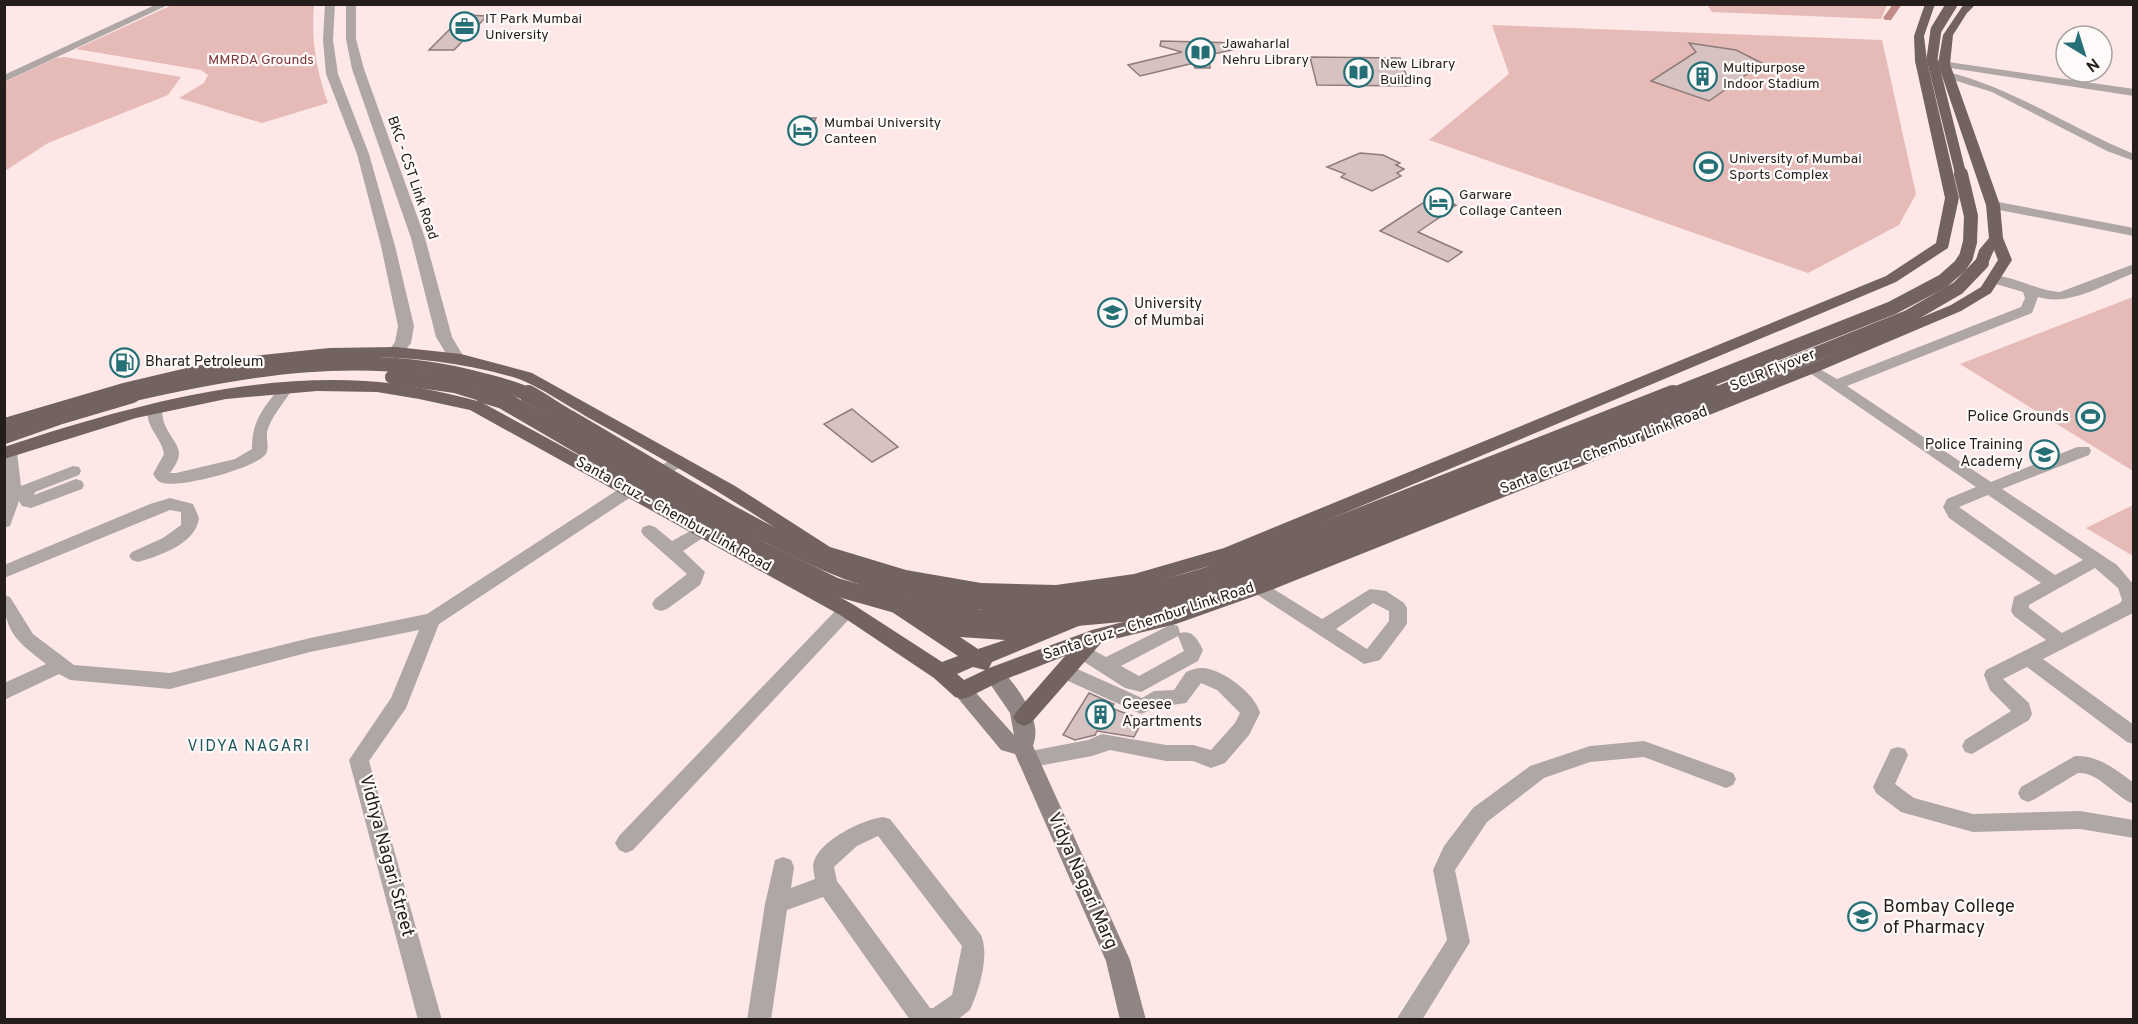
<svg xmlns="http://www.w3.org/2000/svg" width="2138" height="1024" font-family="Overpass,sans-serif">
  <style>
    .green { fill: #e5bab7 }
    .lines { fill: none; stroke-linecap: round; stroke-linejoin: round }
    .canal { fill: #c18a86; fill-rule: evenodd }
    .building { fill: #d6c2c1; stroke: #8e7b7a; stroke-width: 1.5 }
    .minor { fill: #afa7a6; fill-rule: evenodd }
    .tertiary { fill: #afa7a6; fill-rule: evenodd }
    .secondary { fill: #918584; fill-rule: evenodd }
    .trunk { fill: #726260; fill-rule: evenodd }
    .trunk-bridge-far2 { stroke: #726260; stroke-width: 11 }
    .trunk-bridge-far1 { stroke: #726260; stroke-width: 14 }
    .trunk-bridge { stroke: #726260; stroke-width: 18 }
    .labels { text-anchor: middle; dominant-baseline: central; stroke-width: 4.5; stroke-linejoin: round; paint-order: stroke }
    .far-poi-label { font-size: 14px; fill: #241d1c; stroke: #fefaf9; text-anchor: start }
    .far-park-label { font-size: 14px; fill: #7d3736; stroke: #fefaf9 }
    .far-street-label { font-size: 14px; fill: #241d1c; stroke: #fefaf9 }
    .poi-label { font-size: 15px; fill: #241d1c; stroke: #fefaf9; text-anchor: start }
    .street-label { font-size: 15px; fill: #241d1c; stroke: #fefaf9 }
    .neighbourhood-label { font-size: 16px; letter-spacing: 1.5px; fill: #1c575c; stroke: #fefaf9 }
    .near-street-label { font-size: 18px; fill: #241d1c; stroke: #fefaf9 }
    .near-poi-label { font-size: 18px; fill: #241d1c; stroke: #fefaf9; text-anchor: start }
  </style>
  <rect width="100%" height="100%" fill="#fde8e7"/>
  <!-- green -->
  <g class="green">
    <path d="M174 4 314 5C311 39 316 70 328 103L262 123 179 98 204 83 208 75 201 70 76 49Z"/>
    <polygon points="1707,5 1887,5 1881,19 1712,12"/>
    <polygon points="1492,25 1882,40 1916,194 1899,225 1808,273 1429,140 1509,74"/>
    <polygon points="65,57 181,77 168,95 48,143 5,171 5,82 56,58"/>
    <polygon points="2133,297 2133,471 1960,364"/>
    <polygon points="2133,505 2133,556 2086,528"/>
  </g>
  <g class="lines">
    <!-- canal -->
    <polygon class="canal" points="1893,4 1902,4 1891,20 1885,20 1883,18"/>
  </g>
  <!-- building -->
  <g class="building">
    <polygon points="464,15 487,16 454,50 429,50"/>
    <polygon points="1161,41 1240,43 1241,48 1209,55 1210,68 1195,68 1194,63 1140,76 1128,65 1182,52 1160,46"/>
    <polygon points="1689,43 1736,50 1778,71 1753,70 1709,101 1651,81 1696,52"/>
    <polygon points="1310,57 1400,58 1410,86 1317,85"/>
    <polygon points="802,118 816,118 807,140 793,140"/>
    <polygon points="1360,153 1383,155 1400,163 1396,165 1404,169 1397,173 1401,176 1372,191 1341,177 1345,174 1327,167"/>
    <polygon points="1435,195 1456,205 1441,214 1443,215 1418,232 1462,252 1448,262 1380,231"/>
    <polygon points="852,409 898,447 872,462 824,424"/>
    <polygon points="1089,693 1114,704 1111,708 1143,720 1134,737 1097,731 1095,735 1075,740 1063,735"/>
  </g>
  <g class="lines">
    <!-- minor -->
    <g class="minor">
      <polygon points="157,4 170,4 4,82 4,75"/>
      <path d="M1948 72C2015 89 2070 128 2134 154V161L2107 151 1992 92 1944 77 1943 75Z"/>
      <polygon points="1993,201 2134,228 2134,236 1989,208 1989,202"/>
      <path d="M2134 264V273C2105 284 2069 307 2038 297L2032 313 1847 386 1991 482 2077 447H2089L2091 451 2089 455 2002 489 2117 565 2134 585 2133 613 2043 659 2134 725V744L2127 742 2027 667 2003 679 2029 703 2032 714 2029 720 1972 754 1965 752 1962 746 1965 740 2011 711 1990 690 1984 675 1986 670 2046 640 2014 616 2011 611 2014 597 2041 583 1949 518 1943 507 1947 499 1976 487 1804 369 1811 364 1837 379 2021 307 2025 298 2023 292 1989 282 1987 279 1989 276C2006 272 2039 292 2060 292ZM1988 495 2083 560 2055 575 1959 507ZM2095 568 2118 588 2122 600 2120 603 2062 633 2029 608V605Z"/>
      <path d="M286 383 293 388C285 402 271 416 267 432 266 439 270 449 265 455 253 469 180 488 163 483 158 482 156 479 153 474L164 454C162 437 141 424 150 406H160C163 412 162 418 165 425 175 447 188 449 170 473H176L235 459 252 449C252 418 264 409 281 385Z"/>
      <polygon points="9,447 15,448 17,452 21,486 73,466 79,467 81,471 79,475 35,492 34,495 76,479 82,481 84,485 82,489 31,508 22,506 19,501 10,526 4,528 4,448"/>
      <path d="M678 456 684 457 686 461 684 465 634 495 439 624 406 708 369 761 442 1020H418L349 760 391 698 419 630 310 652 170 689 70 680 59 674 4 700V683L46 664C18 642 4 633 4 595L10 597 33 634 74 665 170 673 310 638 427 614 622 487Z"/>
      <path d="M170 498 193 504 199 518C196 544 159 556 138 562L132 560 129 556 132 552 163 538 181 525V512L170 510 4 578V565L150 504Z"/>
      <polygon points="649,525 655,527 672,541 701,525 707,527 709,531 707,535 683,551 705,572 700,585 667,609 661,611 655,609 652,604 655,599 687,574 643,535 641,531 643,527"/>
      <path d="M1259 580 1322 619 1370 589 1386 591 1404 603 1407 608V623L1404 628 1380 660 1364 664 1253 592 1250 587 1253 582ZM1373 603 1389 611V621L1367 649 1336 629Z"/>
      <polygon points="847,603 853,605 856,610 853,615 633,850 626,853 619,850 615,843 619,836 841,605"/>
      <path d="M1172 624 1178 626 1180 633C1193 629 1198 640 1203 650L1198 661 1141 692 1125 688 1075 656 1073 651 1075 646 1082 644 1106 657ZM1178 636 1184 651 1139 676 1121 666Z"/>
      <path d="M1064 663 1142 698 1154 691 1174 690 1186 672C1191 670 1196 668 1201 668 1220 667 1256 694 1260 713L1249 735 1225 763 1211 768 1193 761H1166L1110 750 1092 756 1027 768 1020 765 1017 759 1020 753 1088 740 1102 734 1166 745H1193L1211 750 1235 723 1240 713 1217 690 1201 683 1186 703 1158 707 1141 714 1057 676 1055 671 1057 666Z"/>
      <polygon points="1644,741 1733,773 1736,779 1733,785 1726,788 1644,757 1590,762 1544,778 1487,822 1455,870 1470,942 1422,1020 1396,1020 1447,940 1433,870 1444,846 1473,808 1530,766 1590,746"/>
      <polygon points="1898,747 1905,749 1908,755 1895,784 1914,798 1973,814 2080,811 2134,820 2134,838 2080,829 1973,832 1901,812 1876,793 1873,787 1891,749"/>
      <path d="M2075 756C2099 755 2116 770 2134 783V804C2114 797 2100 772 2078 773L2035 799 2028 802 2021 799 2018 793 2021 787Z"/>
      <path d="M883 817 890 819 981 935C990 956 979 990 970 1010L957 1020H910L823 897 787 910 771 1020H747L765 904 775 860 783 857 791 860 794 867 791 888 815 879C814 873 812 867 814 861 822 839 862 820 883 817ZM878 836 962 946 952 995 933 1008H930L837 881 834 867 836 865 857 846Z"/>
    </g>
    <!-- tertiary -->
    <g class="tertiary">
      <polygon points="325,4 335,4 333,40 338,74 369,154 395,246 414,326 411,343 401,356 395,358 387,353 395,342 398,326 381,246 357,154 326,74 323,40"/>
      <polygon points="346,4 356,4 356,39 364,69 425,238 452,337 465,359 463,362 451,362 436,337 411,238 352,69 346,39"/>
      <polygon points="1928,59 2134,89 2134,96 1924,64 1922,62"/>
    </g>
    <!-- secondary -->
    <path class="secondary" d="M994 667C1010 672 1033 710 1035 727 1036 734 1035 740 1033 746L1130 960 1146 1020H1120L1106 961 1015 754 1001 750 952 691 955 685 962 683 969 685 1014 735 1010 713 984 675 987 669Z"/>
    <!-- trunk -->
    <g class="trunk">
      <path d="M1925 4H1935L1924 36 1927 61 1959 198 1948 248 1896 282 1237 558 1148 584 1120 604 1113 606 1106 604 1103 599 1108 593C1022 609 931 597 850 567L842 572 835 570C760 514 678 467 596 422 574 410 538 385 516 378 390 341 256 358 131 391 88 403 47 418 4 429V418L123 383 195 366 262 355 329 348 396 347 461 354 532 373 735 486 830 547 906 570 981 583 1056 585 1134 574 1224 548 1886 276 1936 243 1945 198 1915 61 1914 36Z"/>
      <path d="M1964 4H1976L1967 13 1953 35 1950 64 2000 205 2003 238 2012 260 1991 293 1961 311 1817 372 1266 592 1176 624 1102 642 1031 723 1024 726 1017 723 1013 717 1017 711 1065 656 1001 681 969 697 962 699 955 697 934 678 840 615 470 410 419 399 377 392 317 391 226 399 136 418 4 459V447C120 409 242 374 365 381 404 383 443 392 481 402L854 605 942 662 958 656 889 610 886 605 889 600C903 595 915 608 926 615 933 613 970 623 982 624 998 625 1037 619 1047 623L1079 610 1086 613 1089 618 1086 623 992 662 989 668 1092 630 1174 609 1252 582 1805 366 1951 305 1981 287 1998 260 1994 250 1987 266 1982 267 1975 263 1979 250 1989 238 1986 205 1938 64 1943 35ZM960 637 1005 640 978 649ZM973 667 985 670 964 680 957 674Z"/>
    </g>
    <!-- trunk-bridge-far2 -->
    <polyline class="trunk-bridge-far2" points="1952,4 1936,30 1932,59 1961,175"/>
    <!-- trunk-bridge-far1 -->
    <g class="trunk-bridge-far1">
      <polyline points="392,377 455,386 488,396"/>
      <path d="M126 396C241 369 367 347 483 380 499 384 516 388 531 396"/>
      <polyline points="1669,396 1892,308 1943,281 1960,266 1966,257 1970,242 1971,216 1961,174"/>
      <polyline points="1711,396 1908,317 1958,288 1982,263"/>
    </g>
    <!-- trunk-bridge -->
    <g class="trunk-bridge">
      <polyline points="483,394 503,400 762,551 836,587 907,607 982,619 1054,619 1132,612 1212,593 1714,394"/>
      <path d="M528 394C543 402 556 412 571 420 654 468 736 522 824 561 944 614 1087 615 1211 575L1673 394"/>
      <polyline points="4,435 61,415 132,394"/>
    </g>
  </g>
  <!-- icons -->
  <defs>
    <symbol id="office-ring" viewBox="-11 -11 22 22"><circle r="9.5" fill="#fefaf9" stroke="#257076" stroke-width="1.5"/><path d="M-6-3h4V-5.5h4V-3h4V5H-6ZM-1-4.5V-3h2v-1.5ZM-6 0V1H6V0Z" fill="#257076"/></symbol>
    <symbol id="library-ring" viewBox="-11 -11 22 22"><circle r="9.5" fill="#fefaf9" stroke="#257076" stroke-width="1.5"/><path d="M-6-4Q-3-5.5-.7-3.5V5Q-3 3-6 4ZM6-4Q3-5.5 .7-3.5V5Q3 3 6 4Z" fill="#257076"/></symbol>
    <symbol id="building-ring" viewBox="-11 -11 22 22"><circle r="9.5" fill="#fefaf9" stroke="#257076" stroke-width="1.5"/><path d="M-4-6H4V6H1V3H-1V6H-4ZM-2.5-4.3h1.7v1.8h-1.7ZM.8-4.3h1.7v1.8H.8ZM-2.5-1h1.7V.8h-1.7ZM.8-1h1.7V.8H.8Z" fill="#257076"/></symbol>
    <symbol id="hotel-ring" viewBox="-11 -11 22 22"><circle r="9.5" fill="#fefaf9" stroke="#257076" stroke-width="1.5"/><path d="M-6-4.5h1.5V1H6V5H4.5V3h-9V5H-6ZM-4 0a1.8 1.8 0 1 1 3.6 0ZM.5 0V-2.5h3Q6-2.5 6 0Z" fill="#257076"/></symbol>
    <symbol id="stadium-ring" viewBox="-11 -11 22 22"><circle r="9.5" fill="#fefaf9" stroke="#257076" stroke-width="1.5"/><path d="M0-5a6.5 5 0 1 0 0 10a6.5 5 0 1 0 0-10ZM-3.5-1.8h7v3.6h-7Z" fill="#257076"/></symbol>
    <symbol id="university-ring" viewBox="-11 -11 22 22"><circle r="9.5" fill="#fefaf9" stroke="#257076" stroke-width="1.5"/><path d="M0-5L7-2L0 1L-7-2ZM-4 1L0 2.5L4 1V4Q0 6-4 4Z" fill="#257076"/></symbol>
    <symbol id="fuel-ring" viewBox="-11 -11 22 22"><circle r="9.5" fill="#fefaf9" stroke="#257076" stroke-width="1.5"/><path d="M-5.5-6h7V0h2V4h1.3V-2.5L3-4.5l.8-.8L6-3V5H2.5V1h-1V6h-7ZM-4.2-4.7v3.2H.2V-4.7Z" fill="#257076"/></symbol>
  </defs>
  <g fill-rule="evenodd">
    <use href="#office-ring" x="448" y="10" width="33" height="33"/>
    <use href="#library-ring" x="1184" y="36" width="33" height="33"/>
    <use href="#library-ring" x="1342" y="56" width="33" height="33"/>
    <use href="#building-ring" x="1686" y="60" width="33" height="33"/>
    <use href="#hotel-ring" x="786" y="114" width="33" height="33"/>
    <use href="#stadium-ring" x="1692" y="150" width="33" height="33"/>
    <use href="#hotel-ring" x="1422" y="186" width="33" height="33"/>
    <use href="#university-ring" x="1096" y="296" width="33" height="33"/>
    <use href="#fuel-ring" x="108" y="346" width="33" height="33"/>
    <use href="#stadium-ring" x="2074" y="400" width="33" height="33"/>
    <use href="#university-ring" x="2028" y="438" width="33" height="33"/>
    <use href="#building-ring" x="1084" y="698" width="33" height="33"/>
    <use href="#university-ring" x="1846" y="900" width="33" height="33"/>
  </g>
  <g class="labels">
    <!-- far-poi labels -->
    <g class="far-poi-label">
      <text x="485" y="19">IT Park Mumbai<tspan x="485" dy="16">University</tspan></text>
      <text x="1222" y="44">Jawaharlal<tspan x="1222" dy="16">Nehru Library</tspan></text>
      <text x="1380" y="64">New Library<tspan x="1380" dy="16">Building</tspan></text>
      <text x="1723" y="68">Multipurpose<tspan x="1723" dy="16">Indoor Stadium</tspan></text>
      <text x="824" y="123">Mumbai University<tspan x="824" dy="16">Canteen</tspan></text>
      <text x="1729" y="159">University of Mumbai<tspan x="1729" dy="16">Sports Complex</tspan></text>
      <text x="1459" y="195">Garware<tspan x="1459" dy="16">Collage Canteen</tspan></text>
    </g>
    <!-- far-park labels -->
    <g class="far-park-label">
      <text x="261" y="60">MMRDA Grounds</text>
    </g>
    <!-- far-street labels -->
    <g class="far-street-label">
      <text transform="translate(412 178) rotate(71)">BKC - CST Link Road</text>
    </g>
    <!-- poi labels -->
    <g class="poi-label">
      <text x="1134" y="304">University<tspan x="1134" dy="17">of Mumbai</tspan></text>
      <text x="145" y="362">Bharat Petroleum</text>
      <text x="2069" y="417" text-anchor="end">Police Grounds</text>
      <text x="2023" y="445" text-anchor="end">Police Training<tspan x="2023" dy="17">Academy</tspan></text>
      <text x="1122" y="705">Geesee<tspan x="1122" dy="17">Apartments</tspan></text>
    </g>
    <!-- street labels -->
    <g class="street-label">
      <text transform="translate(1773 371) rotate(-22)">SCLR Flyover</text>
      <text transform="translate(1604 451) rotate(-21)">Santa Cruz – Chembur Link Road</text>
      <text transform="translate(673 515) rotate(29)">Santa Cruz – Chembur Link Road</text>
      <text transform="translate(1149 622) rotate(-18)">Santa Cruz – Chembur Link Road</text>
    </g>
    <!-- neighbourhood labels -->
    <g class="neighbourhood-label">
      <text x="249" y="747">VIDYA NAGARI</text>
    </g>
    <!-- near-street labels -->
    <g class="near-street-label">
      <text transform="translate(386 856) rotate(75)">Vidhya Nagari Street</text>
      <text transform="translate(1082 881) rotate(66)">Vidya Nagari Marg</text>
    </g>
    <!-- near-poi labels -->
    <g class="near-poi-label">
      <text x="1883" y="907">Bombay College<tspan x="1883" dy="21">of Pharmacy</tspan></text>
    </g>
  </g>
  <!-- border -->
  <rect width="2138" height="1024" fill="none" stroke="#241d1c" stroke-width="12"/>
  <!-- north arrow -->
  <g transform="translate(2084 54) rotate(142)"><circle r="28" fill="#fefaf9" stroke="#a7a2a1" stroke-width="1.5"/>
  <path d="M0-4.5L10 22L0 15L-10 22Z" fill="#257076"/>
  <text y="-9" font-size="16" font-weight="bold" text-anchor="middle" fill="#241d1c">N</text>
  </g>
</svg>
